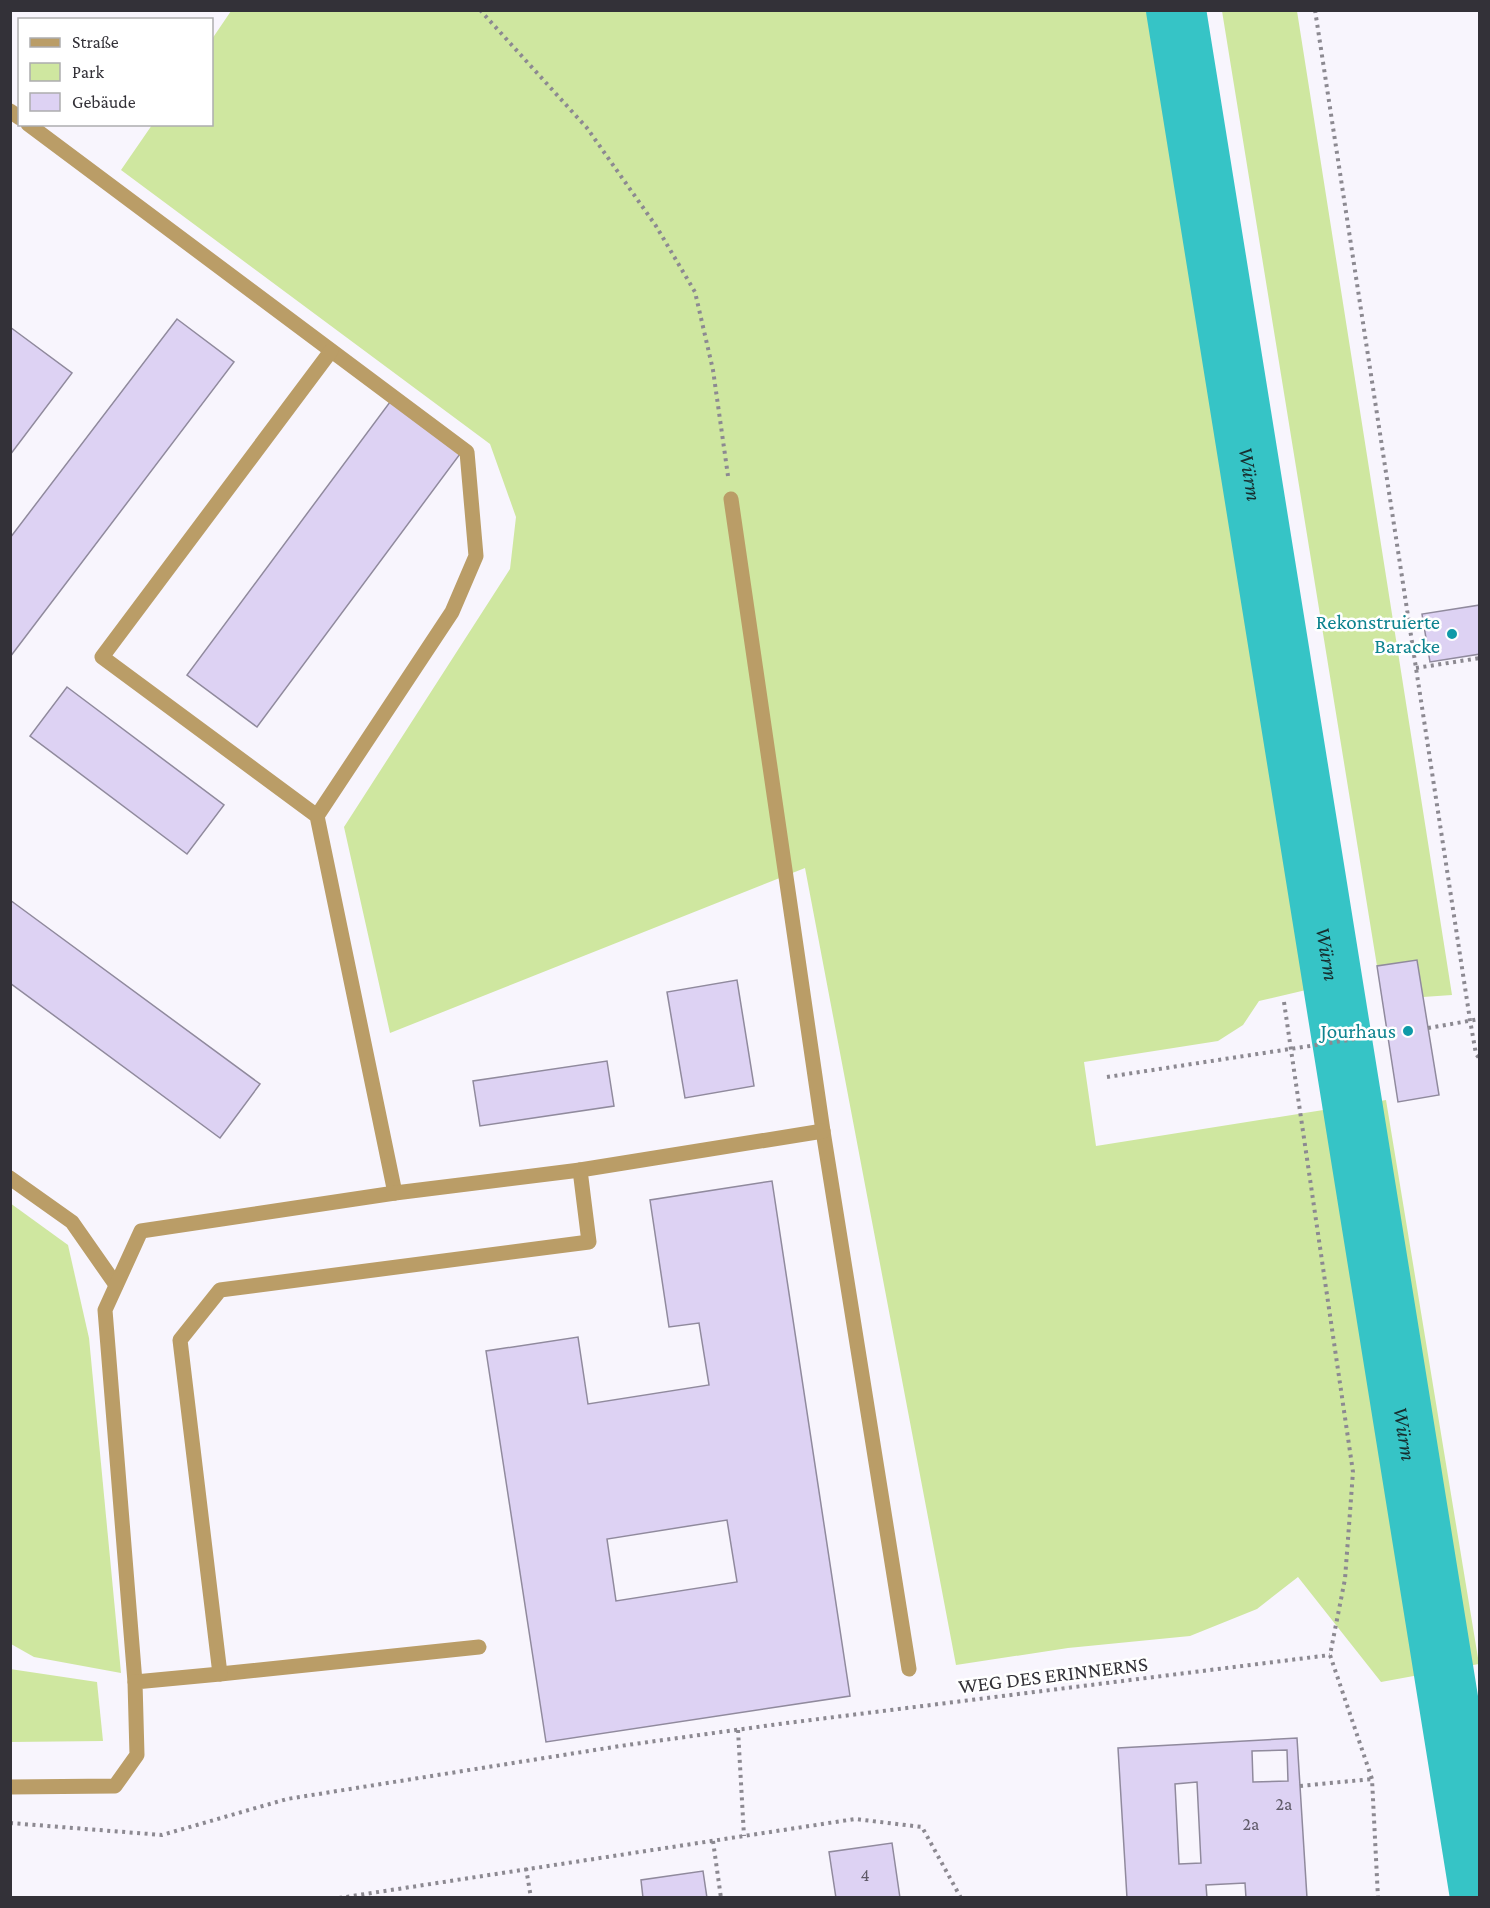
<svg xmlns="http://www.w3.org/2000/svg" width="1490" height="1908" font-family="'Crimson Pro',serif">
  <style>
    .green { fill: #cfe7a0 }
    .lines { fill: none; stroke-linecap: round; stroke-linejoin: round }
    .river { stroke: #36c4c6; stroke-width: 60 }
    .building { fill: #ddd2f3; stroke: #908a9d; stroke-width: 1.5; fill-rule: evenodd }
    .path { stroke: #8c8991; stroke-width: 4; stroke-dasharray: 3 4.5; stroke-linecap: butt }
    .minor { stroke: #ba9d67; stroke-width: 15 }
    .culture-dot { fill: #0f9aa8; stroke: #fff; stroke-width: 2 }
    .labels { text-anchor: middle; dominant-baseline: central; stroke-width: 5; stroke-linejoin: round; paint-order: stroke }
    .number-label { font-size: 18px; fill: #5e5967 }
    .culture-label { font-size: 21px; fill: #0d838f; stroke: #fff; text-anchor: end }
    .street-label { font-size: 21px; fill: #333138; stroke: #fff }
    .water-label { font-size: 22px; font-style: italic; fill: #172e2f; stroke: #fff }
  </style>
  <rect width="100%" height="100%" fill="#f8f5fd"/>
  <!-- green -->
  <g class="green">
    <polygon points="231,11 1204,11 1357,978 1259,1001 1243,1025 1218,1041 1084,1062 1096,1146 1386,1100 1479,1664 1381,1682 1298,1577 1257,1609 1190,1636 1068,1648 956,1665 805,868 390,1033 344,827 510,569 516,517 490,444 121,170 152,125 212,124 212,39"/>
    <polygon points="1222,11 1297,11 1452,995 1423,997 1417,960 1377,966"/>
    <polygon points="10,1203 68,1245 89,1338 121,1673 34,1657 11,1644"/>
    <polygon points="10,1669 97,1682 103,1741 11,1742"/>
  </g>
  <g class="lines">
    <!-- river -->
    <path class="river" id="s1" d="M1176 10 1480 1897"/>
  </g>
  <!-- building -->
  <g class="building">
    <polygon points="177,319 234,362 10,657 10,538"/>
    <polygon points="10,327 72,373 10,455"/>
    <polygon points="390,402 460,454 257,727 187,675"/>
    <polygon points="1480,605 1480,654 1430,662 1422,614"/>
    <polygon points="67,687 224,805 187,854 30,736"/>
    <polygon points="10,900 260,1084 220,1138 10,983"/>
    <polygon points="1417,960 1439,1095 1398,1102 1377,966"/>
    <polygon points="737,980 754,1086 685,1098 667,992"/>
    <polygon points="607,1061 614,1106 480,1126 473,1081"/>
    <path d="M772 1181 850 1696 546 1742 486 1351 578 1337 588 1404 709 1385 699 1323 669 1327 650 1200ZM727 1520 737 1582 616 1601 607 1539Z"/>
    <path d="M1297 1738 1307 1898H1246L1245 1883 1206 1885 1207 1898H1127L1118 1748ZM1287 1750 1288 1781 1253 1782 1252 1751ZM1197 1782 1201 1863 1179 1864 1175 1784Z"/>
    <polygon points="892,1843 900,1898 836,1898 829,1852"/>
    <polygon points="703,1871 707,1898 643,1898 641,1880"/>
  </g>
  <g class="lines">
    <!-- path -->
    <g class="path">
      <polyline points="480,10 587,128 656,226 695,292 713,370 728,476"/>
      <polyline points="1315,10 1470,1020 1476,1054 1480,1059"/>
      <polyline points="1416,668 1480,658"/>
      <polyline points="1284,1002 1353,1472 1345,1579 1330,1655 1372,1779 1378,1898"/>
      <polyline points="1428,1028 1480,1019"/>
      <polyline points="1107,1077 1388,1034"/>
      <polyline points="738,1730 744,1836"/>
      <polyline points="1300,1786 1372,1779"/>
      <polyline points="10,1823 162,1835 287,1799 620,1746 779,1724 1330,1655"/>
      <polyline points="713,1841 721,1898"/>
      <polyline points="526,1868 531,1898"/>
      <polyline points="339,1898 855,1819 922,1827 961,1898"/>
    </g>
    <!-- minor -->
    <g class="minor">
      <polyline points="10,111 20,118"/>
      <polyline points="28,124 467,452 476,556 452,612 317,816"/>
      <polyline points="331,351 102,657 317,816 395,1193"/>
      <polyline points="731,499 823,1131 909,1669"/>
      <polyline points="10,1178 72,1222 116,1285"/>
      <polyline points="220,1674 479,1647"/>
      <polyline points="135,1682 105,1310 141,1231 395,1193 580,1170"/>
      <polyline points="10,1787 115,1786 137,1755 135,1682 220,1674 180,1340 220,1290 589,1242 580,1170 823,1131"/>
    </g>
  </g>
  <!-- markers -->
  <g class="culture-dot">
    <circle cx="1452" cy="634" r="6"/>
    <circle cx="1408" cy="1031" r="6"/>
  </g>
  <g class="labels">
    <!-- number labels -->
    <g class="number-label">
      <text x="1284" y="1804">2a</text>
      <text x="1251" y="1824">2a</text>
      <text x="865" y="1875">4</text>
    </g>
    <!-- culture labels -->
    <g class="culture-label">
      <text x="1440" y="622">Rekonstruierte<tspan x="1440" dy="24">Baracke</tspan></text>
      <text x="1396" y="1031">Jourhaus</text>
    </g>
    <!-- street labels -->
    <g class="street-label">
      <text transform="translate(1053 1675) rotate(-7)">WEG DES ERINNERNS</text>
    </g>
    <!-- water labels -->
    <g class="water-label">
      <text stroke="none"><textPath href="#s1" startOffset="470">Würm</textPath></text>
      <text stroke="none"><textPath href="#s1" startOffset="956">Würm</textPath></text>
      <text stroke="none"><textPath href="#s1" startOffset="1442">Würm</textPath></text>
    </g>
  </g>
  <!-- border -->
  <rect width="1490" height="1908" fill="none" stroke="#333138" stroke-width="24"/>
  <!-- legend -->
  <rect x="18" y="18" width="195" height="108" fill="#ffffff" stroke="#adadaf" stroke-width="1.5"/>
  <rect x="30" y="38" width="30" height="9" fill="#ba9d67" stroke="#adadaf" stroke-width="1.5"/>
  <text x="72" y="48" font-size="18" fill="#333138">Straße</text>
  <rect x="30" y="63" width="30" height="18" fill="#cfe7a0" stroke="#adadaf" stroke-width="1.5"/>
  <text x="72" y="78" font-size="18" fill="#333138">Park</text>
  <rect x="30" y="93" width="30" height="18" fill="#ddd2f3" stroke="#adadaf" stroke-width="1.5"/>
  <text x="72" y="108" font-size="18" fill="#333138">Gebäude</text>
</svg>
